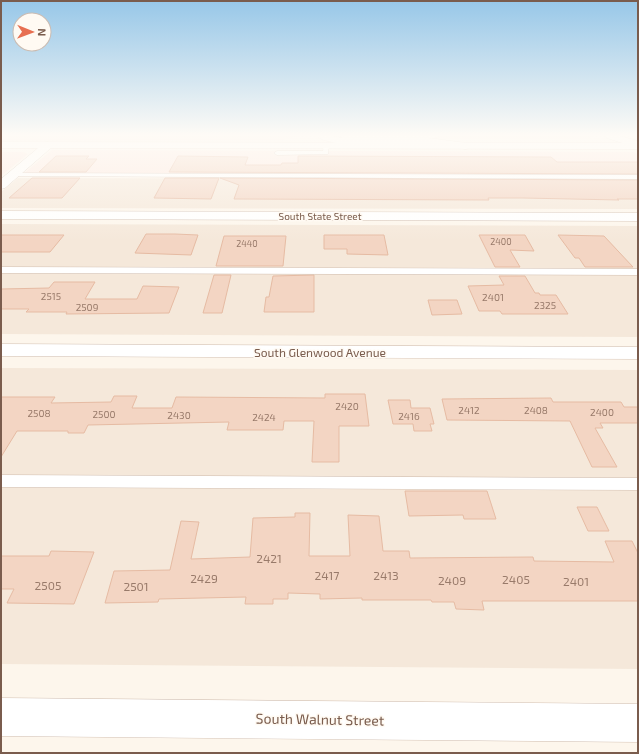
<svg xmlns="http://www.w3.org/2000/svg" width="639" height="754" font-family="'Exo 2',sans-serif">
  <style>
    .residential { fill: #f5e8da }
    .commercial { fill: #fde8e0 }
    .building { fill: #f3d5c3; stroke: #e6bba3 }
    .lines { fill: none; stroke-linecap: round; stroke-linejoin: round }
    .service-casing { stroke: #d1beb0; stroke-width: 1 }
    .minor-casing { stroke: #d1beb0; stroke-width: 1 }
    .tertiary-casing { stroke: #d1beb0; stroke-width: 1 }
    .secondary-casing { stroke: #d6c0b0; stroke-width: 1 }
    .service { fill: #fff; fill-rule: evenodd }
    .minor { fill: #fff; fill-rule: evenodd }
    .tertiary { fill: #fff; fill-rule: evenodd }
    .secondary { fill: #fff; fill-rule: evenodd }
    .labels { text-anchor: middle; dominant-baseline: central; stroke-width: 3; stroke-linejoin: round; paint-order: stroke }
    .far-number-label { font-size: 9px; fill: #987a6a }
    .far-street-label { font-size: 10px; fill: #7a5c4d; stroke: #fffaf3 }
    .number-label { font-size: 10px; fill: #987a6a }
    .street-label { font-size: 12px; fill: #7a5c4d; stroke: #fffaf3 }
    .near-number-label { font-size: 12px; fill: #987a6a }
    .near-street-label { font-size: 14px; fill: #7a5c4d; stroke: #fffaf3 }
  </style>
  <rect width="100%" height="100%" fill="#fdf6ec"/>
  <!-- residential -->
  <g class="residential">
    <polygon points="18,178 638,179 638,209 1,208 1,192"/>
    <polygon points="1,224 638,226 638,337 1,334"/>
    <polygon points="1,368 638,370 638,669 1,664"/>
  </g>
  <!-- commercial -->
  <g class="commercial">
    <polygon points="1,136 300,136 282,140 1,141"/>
    <polygon points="333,136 591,136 591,138 579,139 347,139"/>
    <polygon points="52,150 634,152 638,154 638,176 23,174"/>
    <polygon points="1,152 23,152 28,154 1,176"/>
  </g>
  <!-- building -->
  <g class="building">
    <polygon points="56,156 89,156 86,159 97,159 86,172 39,172"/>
    <polygon points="178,156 248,157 245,165 281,165 282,163 298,163 298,156 551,157 557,162 638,162 638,174 169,172"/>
    <polygon points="32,178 80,178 62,198 9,198"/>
    <polygon points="165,178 219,178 211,199 154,198"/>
    <polygon points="220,178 638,180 638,199 617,199 619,200 523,198 488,198 489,200 234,199 239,185"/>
    <polygon points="146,234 175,234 198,235 191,255 135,253"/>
    <polygon points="1,235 64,235 50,252 1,252"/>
    <polygon points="324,235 384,235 388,255 347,254 347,249 324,249"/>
    <polygon points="479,235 525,235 534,251 510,250 520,267 495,267"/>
    <polygon points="558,235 604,236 633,267 585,267 579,258 575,258"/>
    <polygon points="224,236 286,236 283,266 216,266"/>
    <polygon points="214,275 231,275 222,313 203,313"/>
    <polygon points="314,275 314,312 264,312 266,297 269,297 273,276"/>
    <polygon points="499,276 525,276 535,293 539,293 540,295 556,295 568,314 502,314 500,311 479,311 468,286 504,285"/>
    <polygon points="54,282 95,282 85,299 137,299 143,286 179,287 169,313 66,314 67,312 26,312 29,309 1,309 1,289 49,288"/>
    <polygon points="428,300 457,300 462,314 432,315"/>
    <polygon points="325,394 365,394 369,426 339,426 339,462 312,462 314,421 284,421 283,430 227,430 229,422 88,425 84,433 68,433 68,431 17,431 1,457 1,397 55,397 51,403 111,402 114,396 137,396 132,408 172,408 176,397 325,398"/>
    <polygon points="551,398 553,402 621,402 624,407 638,407 638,423 600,423 603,428 595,428 617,467 592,467 570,421 447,420 442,399"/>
    <polygon points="388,400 410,400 411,408 430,408 434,424 430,424 432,431 414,431 413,424 393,424"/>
    <polygon points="405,491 487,491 496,519 464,519 463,515 409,516"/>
    <polygon points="577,507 597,507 609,531 588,531"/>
    <polygon points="295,513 310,513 309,556 350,556 348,515 379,516 383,551 409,551 410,558 533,557 534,561 614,562 605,541 632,541 638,553 638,601 482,601 484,610 456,609 454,602 432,602 431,600 362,600 362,598 320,599 320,594 288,593 288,599 273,599 273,604 245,604 246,597 159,599 158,602 105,603 114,571 170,570 181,521 199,522 191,559 250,557 253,518 295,517"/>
    <polygon points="51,551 94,552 74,604 7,603 14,589 1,589 1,556 49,556"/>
  </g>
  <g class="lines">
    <defs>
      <g id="service">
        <polygon points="340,136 438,136 435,138 385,140 343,138"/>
        <polygon points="324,144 329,145 328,154 277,155 274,153 277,151 323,151"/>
        <polygon points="12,173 638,175 638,179 10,176 9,175"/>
        <polygon points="1,267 638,269 638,275 1,273"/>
        <polygon points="1,475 638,478 638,490 1,487"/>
      </g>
      <g id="minor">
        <path d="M317 136H331L343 138H428L466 143 471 146 466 149C453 147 439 145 426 144 406 144 328 149 317 136Z"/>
        <polygon points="48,142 53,145 52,147 5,188 1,189 1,179 44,143"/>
        <polygon points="1,211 638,213 638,221 1,219"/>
        <polygon points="1,344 638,347 638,359 1,356"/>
        <polygon points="1,698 638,704 638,742 1,736"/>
      </g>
      <polygon id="tertiary" points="606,136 620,136 638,141 638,148 607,138"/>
      <polygon id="secondary" points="1,142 638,143 638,149 1,148"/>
    </defs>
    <!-- service casing -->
    <use href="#service" class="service-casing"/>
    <!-- minor casing -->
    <use href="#minor" class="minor-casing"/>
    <!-- tertiary casing -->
    <use href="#tertiary" class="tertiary-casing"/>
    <!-- secondary casing -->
    <use href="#secondary" class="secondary-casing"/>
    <!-- service -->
    <use href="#service" class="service"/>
    <!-- minor -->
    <use href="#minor" class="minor"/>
    <!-- tertiary -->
    <use href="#tertiary" class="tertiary"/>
    <!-- secondary -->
    <use href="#secondary" class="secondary"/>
  </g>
  <!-- sky -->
  <linearGradient id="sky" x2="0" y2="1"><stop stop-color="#97c7e8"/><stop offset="0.56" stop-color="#fefbf6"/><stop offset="1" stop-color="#fefbf6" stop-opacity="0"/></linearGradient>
  <rect width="639" height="241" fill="url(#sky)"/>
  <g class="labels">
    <!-- far-number labels -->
    <g class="far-number-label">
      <text x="501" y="241">2400</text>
      <text x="247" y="243">2440</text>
    </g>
    <!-- far-street labels -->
    <g class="far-street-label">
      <text x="320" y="216">South State Street</text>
    </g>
    <!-- number labels -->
    <g class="number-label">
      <text x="51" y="296">2515</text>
      <text x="493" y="297">2401</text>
      <text x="545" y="305">2325</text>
      <text x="87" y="307">2509</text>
      <text x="347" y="406">2420</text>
      <text x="469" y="410">2412</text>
      <text x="536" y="410">2408</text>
      <text x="602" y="412">2400</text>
      <text x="39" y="413">2508</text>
      <text x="104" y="414">2500</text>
      <text x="179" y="415">2430</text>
      <text x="409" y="416">2416</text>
      <text x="264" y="417">2424</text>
    </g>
    <!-- street labels -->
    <g class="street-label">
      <text x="320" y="352">South Glenwood Avenue</text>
    </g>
    <!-- near-number labels -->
    <g class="near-number-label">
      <text x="269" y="558">2421</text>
      <text x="327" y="575">2417</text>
      <text x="386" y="575">2413</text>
      <text x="204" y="578">2429</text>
      <text x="516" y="579">2405</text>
      <text x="452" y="580">2409</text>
      <text x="576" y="581">2401</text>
      <text x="48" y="585">2505</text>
      <text x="136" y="586">2501</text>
    </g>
    <!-- near-street labels -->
    <g class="near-street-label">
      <text transform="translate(320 719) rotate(1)">South Walnut Street</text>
    </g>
  </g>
  <!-- border -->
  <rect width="639" height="754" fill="none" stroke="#7a5c4d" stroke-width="4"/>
  <!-- north arrow -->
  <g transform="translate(32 32) rotate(91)"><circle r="19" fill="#fffaf3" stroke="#cabbb1"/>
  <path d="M0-3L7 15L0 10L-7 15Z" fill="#e76f51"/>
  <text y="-6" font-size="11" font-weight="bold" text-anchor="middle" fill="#7a5c4d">N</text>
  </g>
</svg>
